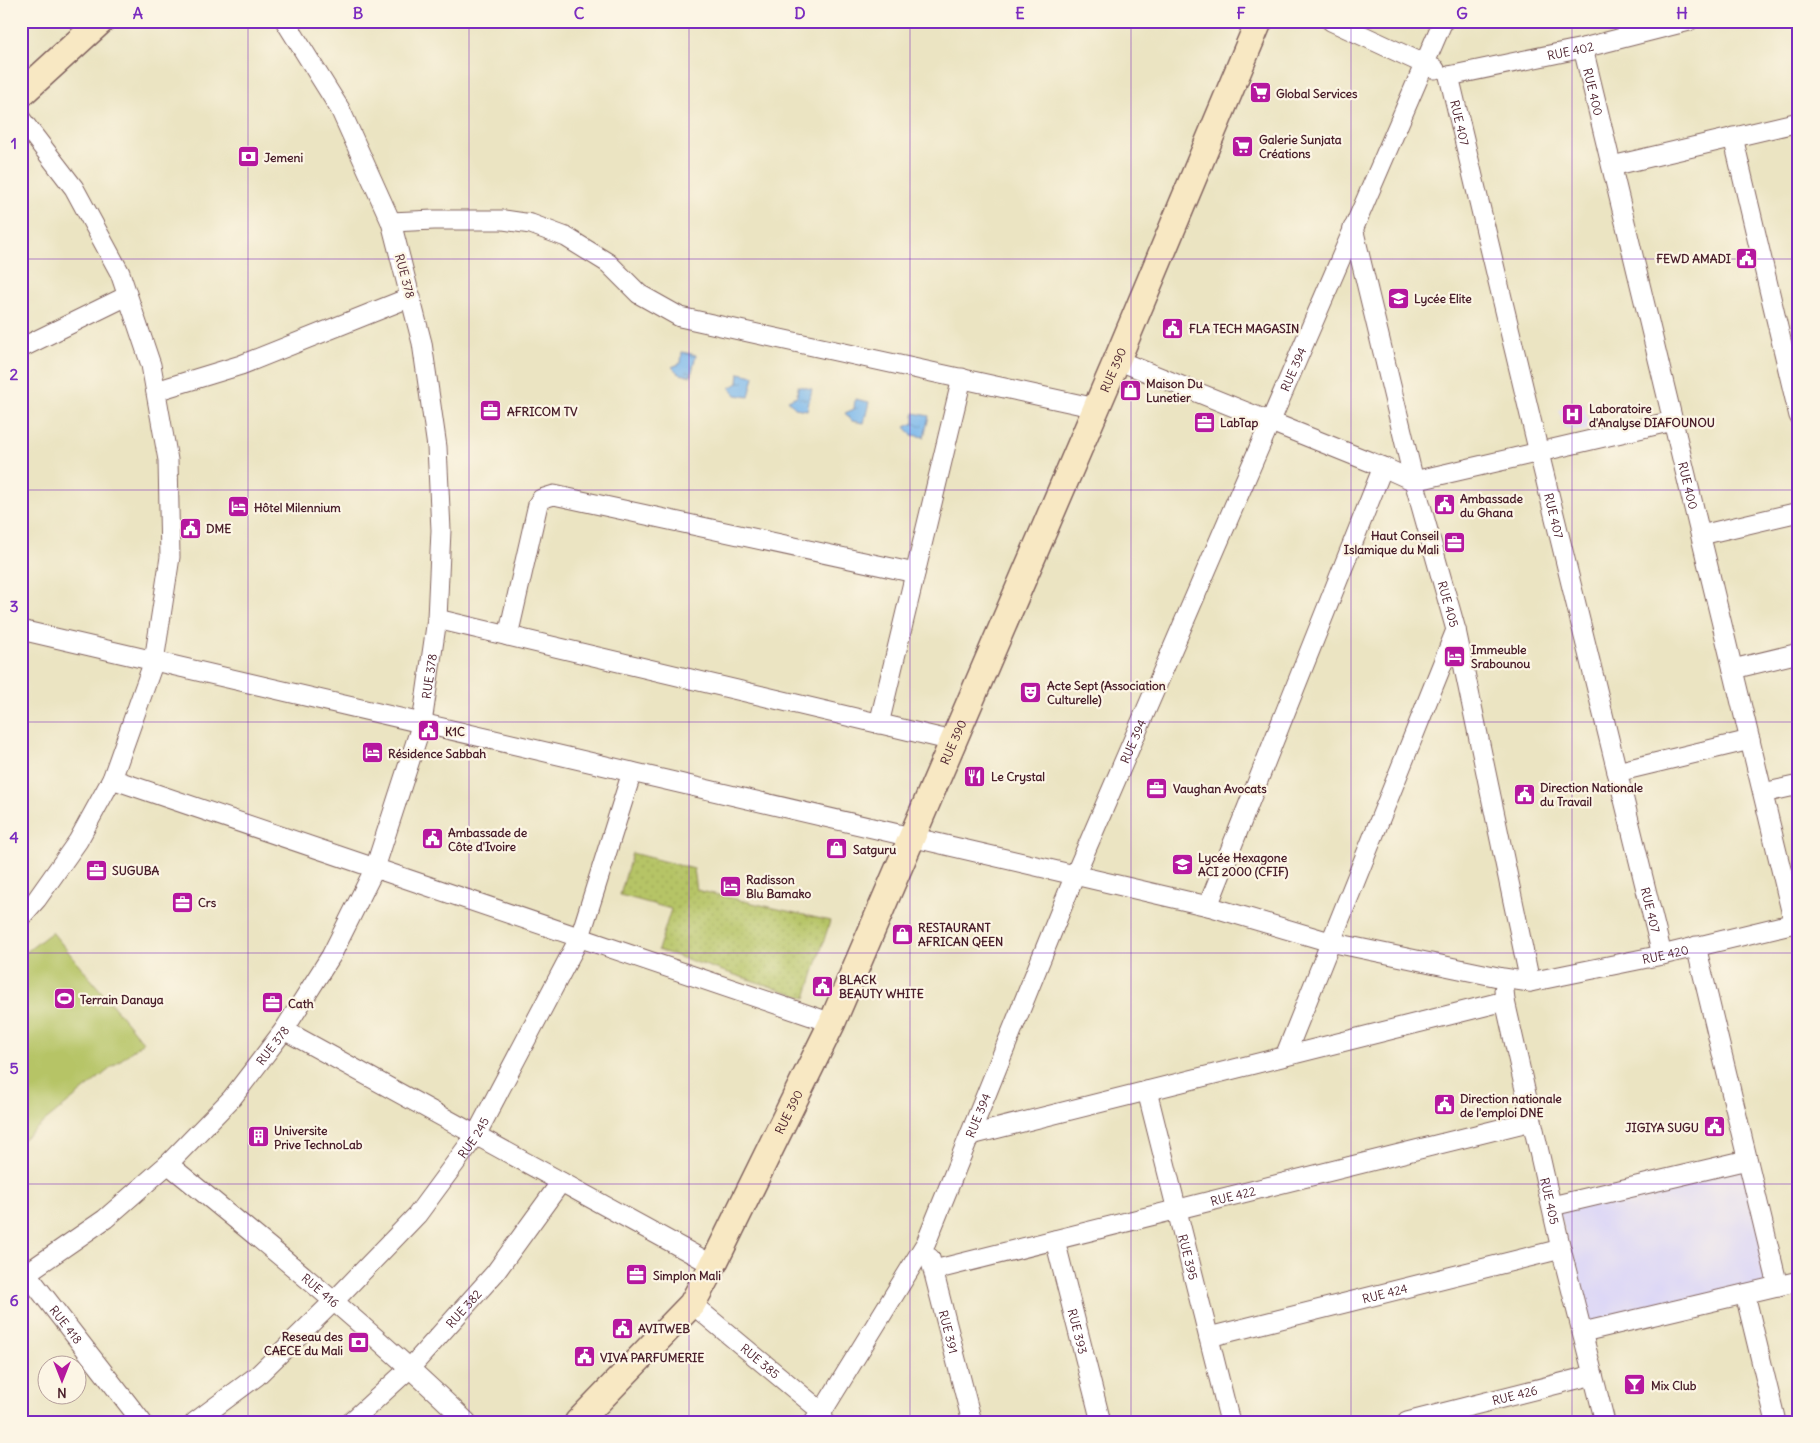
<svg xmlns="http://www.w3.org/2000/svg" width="1820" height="1443" font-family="Delius,sans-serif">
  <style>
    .built { fill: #dbd6f7 }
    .garden { fill: url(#garden-dots); stroke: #807248 }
    .pitch { fill: #b6c466; stroke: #807248 }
    .water { fill: url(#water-ripples); stroke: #626b8c }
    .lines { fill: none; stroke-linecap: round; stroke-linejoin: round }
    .street-casing { stroke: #826460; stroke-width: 21 }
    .secondary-casing { stroke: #826460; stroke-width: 29 }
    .street { stroke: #fff; stroke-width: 19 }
    .secondary { stroke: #f8e8c3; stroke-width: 26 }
    .grid { fill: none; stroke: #7b2cbf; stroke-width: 1; stroke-opacity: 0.55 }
    .labels { text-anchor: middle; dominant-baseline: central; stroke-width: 4.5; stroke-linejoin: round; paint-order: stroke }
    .street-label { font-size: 12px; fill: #4a1f2b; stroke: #fcf5e5 }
    .poi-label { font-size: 12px; font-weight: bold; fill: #4a1f2b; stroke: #fcf5e5; text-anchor: start }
    .neatline { fill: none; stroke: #7b2cbf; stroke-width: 2 }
    .grid-label { font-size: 16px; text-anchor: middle; font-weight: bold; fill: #7b2cbf }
  </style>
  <defs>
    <pattern id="garden-dots" width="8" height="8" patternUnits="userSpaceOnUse" patternTransform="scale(1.25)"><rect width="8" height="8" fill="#b6c466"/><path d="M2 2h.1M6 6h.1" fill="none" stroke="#9ea859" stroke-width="1.8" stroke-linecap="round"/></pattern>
    <pattern id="water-ripples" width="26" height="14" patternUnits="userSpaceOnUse" patternTransform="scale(1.25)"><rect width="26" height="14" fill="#79b7ec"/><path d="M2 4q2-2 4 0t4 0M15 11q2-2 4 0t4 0" fill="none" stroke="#6594bf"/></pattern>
  </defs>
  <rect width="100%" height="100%" fill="#fcf5e5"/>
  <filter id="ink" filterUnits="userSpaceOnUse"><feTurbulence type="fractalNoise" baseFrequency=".02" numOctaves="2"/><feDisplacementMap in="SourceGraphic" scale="10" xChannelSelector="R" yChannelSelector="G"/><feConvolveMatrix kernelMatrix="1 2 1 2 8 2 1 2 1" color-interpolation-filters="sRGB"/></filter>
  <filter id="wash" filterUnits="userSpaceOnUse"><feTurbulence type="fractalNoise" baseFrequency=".0096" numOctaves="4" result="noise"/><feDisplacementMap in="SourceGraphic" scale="20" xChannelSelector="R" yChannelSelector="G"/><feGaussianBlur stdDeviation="1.12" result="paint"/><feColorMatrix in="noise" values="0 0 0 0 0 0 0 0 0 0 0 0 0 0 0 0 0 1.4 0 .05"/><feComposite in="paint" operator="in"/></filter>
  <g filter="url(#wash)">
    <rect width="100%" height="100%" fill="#ebe4c2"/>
    <!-- built -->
    <g class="built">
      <polygon points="1583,403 1588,422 1599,419 1601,427 1583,431 1564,428 1559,410"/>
      <polygon points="1745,1165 1773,1283 1590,1327 1559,1210"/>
    </g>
    <!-- garden -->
    <polygon class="garden" points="632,853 694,869 697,890 830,921 806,998 658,950 671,909 620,895"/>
    <!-- pitch -->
    <polygon class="pitch" points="52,932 143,1042 21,1141 21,956"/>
    <!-- water -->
    <g class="water">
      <polygon points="682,352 696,355 691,376 679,374 672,367 681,363"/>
      <polygon points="739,373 754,376 749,397 736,395 730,388 738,383"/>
      <polygon points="798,386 812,389 807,410 795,408 788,400 797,396"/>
      <polygon points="855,399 869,402 864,423 852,421 845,413 854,409"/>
      <polygon points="914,413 929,416 924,437 912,435 905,427 914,423"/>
    </g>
  </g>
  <g filter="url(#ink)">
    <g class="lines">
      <defs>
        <g id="street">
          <polyline points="1331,21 1435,69"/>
          <path id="s1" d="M1583 48 1794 923"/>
          <path id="s2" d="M1449 76 1539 453 1662 955"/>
          <path id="s3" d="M1449 76 1583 48 1689 21"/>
          <polyline points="21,119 74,188 120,273 151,365 168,460 170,557 154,661 112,779 78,841 37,899 21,917"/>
          <polyline points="1733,137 1799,416"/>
          <polyline points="1612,166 1799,122"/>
          <polyline points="391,222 434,220 504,220 531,224 566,237 608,263 639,294 680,317 1096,408"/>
          <path id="s4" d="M1353 228 1414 481 1456 630 1530 982"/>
          <polyline points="21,348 127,296"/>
          <polyline points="1117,360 1383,467 1414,481 1673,421"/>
          <polyline points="156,391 241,365 411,297"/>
          <polyline points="1701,535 1799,512"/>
          <polyline points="437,619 953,741"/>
          <path id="s5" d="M21 630 1208 906 1330 942 1503 978 1530 982 1662 955 1799 922"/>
          <polyline points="508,636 538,504 541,499 554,495 915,573"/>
          <polyline points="1733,669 1799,653"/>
          <polyline points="879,724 962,378"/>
          <polyline points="1617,772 1750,740"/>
          <polyline points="112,779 832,1023"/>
          <polyline points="1763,793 1799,785"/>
          <polyline points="1208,906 1383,467"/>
          <polyline points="1696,946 1778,1286"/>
          <path id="s6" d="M1504 990 1505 1001 1561 1249 1605 1422"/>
          <polyline points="284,1030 713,1265"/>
          <polyline points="1285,1056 1456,630"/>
          <path id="s7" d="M1147 1091 1230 1422"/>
          <polyline points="971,1135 1505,1001"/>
          <path id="s8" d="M168 1164C270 1247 372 1330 467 1422"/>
          <polyline points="1552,1206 1747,1160"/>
          <path id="s9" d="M1055 1240 1101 1422"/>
          <path id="s10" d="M930 1258 972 1422"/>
          <path id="s11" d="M934 1270 1532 1121"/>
          <path id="s12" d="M27 1274 142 1422"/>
          <path id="s13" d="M21 1277 105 1219 168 1164 232 1098 284 1030 331 956 375 868 422 723 437 619 441 530 437 447 422 343 391 222 340 109 285 21"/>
          <polyline points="1745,1294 1776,1422"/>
          <path id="s14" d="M692 1304 822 1412 824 1422"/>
          <polyline points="1583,1332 1799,1281"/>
          <path id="s15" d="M1209 1337 1561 1249"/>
          <path id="s16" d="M195 1422 257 1376 335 1300 417 1215 476 1135 580 937 632 772"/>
          <path id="s17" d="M351 1422 411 1367 495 1273 561 1182"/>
          <path id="s18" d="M814 1422 822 1412 926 1243 1075 875 1443 21"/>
          <path id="s19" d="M1407 1422 1593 1375"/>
        </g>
        <g id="secondary">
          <polyline points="21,94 101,21"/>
          <path id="s20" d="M578 1422 692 1304 713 1265 832 1023 1117 360 1259 21"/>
        </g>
      </defs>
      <!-- street casing -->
      <use href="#street" class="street-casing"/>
      <!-- secondary casing -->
      <use href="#secondary" class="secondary-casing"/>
      <!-- street -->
      <use href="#street" class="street"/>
      <!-- secondary -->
      <use href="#secondary" class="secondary"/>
    </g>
  </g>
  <!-- grid -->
  <path class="grid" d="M248 21V1422M469 21V1422M689 21V1422M910 21V1422M1131 21V1422M1351 21V1422M1572 21V1422M21 259H1799M21 490H1799M21 722H1799M21 953H1799M21 1184H1799"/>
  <!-- icons -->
  <defs>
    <symbol id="supermarket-square" viewBox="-11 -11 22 22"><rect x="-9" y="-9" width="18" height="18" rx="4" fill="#b5179e" stroke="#fcf5e5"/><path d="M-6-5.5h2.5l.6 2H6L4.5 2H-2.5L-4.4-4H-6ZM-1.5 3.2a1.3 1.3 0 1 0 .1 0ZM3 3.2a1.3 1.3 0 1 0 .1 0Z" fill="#fff"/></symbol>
    <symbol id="bank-square" viewBox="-11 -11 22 22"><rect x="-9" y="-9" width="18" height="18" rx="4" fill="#b5179e" stroke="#fcf5e5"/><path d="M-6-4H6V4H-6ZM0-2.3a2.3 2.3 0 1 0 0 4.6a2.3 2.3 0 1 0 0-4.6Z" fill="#fff"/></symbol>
    <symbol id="civic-square" viewBox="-11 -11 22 22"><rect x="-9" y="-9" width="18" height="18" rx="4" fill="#b5179e" stroke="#fcf5e5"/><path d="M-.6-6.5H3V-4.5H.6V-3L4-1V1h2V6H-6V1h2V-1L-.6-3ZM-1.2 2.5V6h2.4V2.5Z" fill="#fff"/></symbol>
    <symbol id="school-square" viewBox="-11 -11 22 22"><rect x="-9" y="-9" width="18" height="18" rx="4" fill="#b5179e" stroke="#fcf5e5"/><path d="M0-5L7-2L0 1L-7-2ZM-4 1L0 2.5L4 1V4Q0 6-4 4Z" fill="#fff"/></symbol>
    <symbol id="shop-square" viewBox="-11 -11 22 22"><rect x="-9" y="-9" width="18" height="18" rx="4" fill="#b5179e" stroke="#fcf5e5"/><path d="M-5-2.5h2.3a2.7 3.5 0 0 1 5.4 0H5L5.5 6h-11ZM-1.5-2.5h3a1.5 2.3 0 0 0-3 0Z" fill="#fff"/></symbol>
    <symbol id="office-square" viewBox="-11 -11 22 22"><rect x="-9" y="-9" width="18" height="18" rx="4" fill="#b5179e" stroke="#fcf5e5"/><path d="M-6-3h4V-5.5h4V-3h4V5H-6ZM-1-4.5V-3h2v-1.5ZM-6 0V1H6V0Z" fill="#fff"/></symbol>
    <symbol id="hospital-square" viewBox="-11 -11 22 22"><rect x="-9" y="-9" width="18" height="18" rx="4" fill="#b5179e" stroke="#fcf5e5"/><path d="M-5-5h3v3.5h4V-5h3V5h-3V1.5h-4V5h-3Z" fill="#fff"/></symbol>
    <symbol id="hotel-square" viewBox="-11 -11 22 22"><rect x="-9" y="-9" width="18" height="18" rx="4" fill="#b5179e" stroke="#fcf5e5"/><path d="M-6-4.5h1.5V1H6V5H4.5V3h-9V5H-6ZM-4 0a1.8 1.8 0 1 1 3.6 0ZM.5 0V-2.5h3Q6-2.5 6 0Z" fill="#fff"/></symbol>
    <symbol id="theatre-square" viewBox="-11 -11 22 22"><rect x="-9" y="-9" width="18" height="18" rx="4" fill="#b5179e" stroke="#fcf5e5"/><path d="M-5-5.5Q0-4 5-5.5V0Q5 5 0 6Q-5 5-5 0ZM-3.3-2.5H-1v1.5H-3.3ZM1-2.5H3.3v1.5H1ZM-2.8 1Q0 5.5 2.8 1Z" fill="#fff"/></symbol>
    <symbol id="restaurant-square" viewBox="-11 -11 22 22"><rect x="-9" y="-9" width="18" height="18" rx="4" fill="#b5179e" stroke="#fcf5e5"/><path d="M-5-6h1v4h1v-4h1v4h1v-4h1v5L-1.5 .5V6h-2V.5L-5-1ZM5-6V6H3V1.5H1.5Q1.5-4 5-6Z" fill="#fff"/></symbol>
    <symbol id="stadium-square" viewBox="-11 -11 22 22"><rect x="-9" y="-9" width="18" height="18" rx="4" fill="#b5179e" stroke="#fcf5e5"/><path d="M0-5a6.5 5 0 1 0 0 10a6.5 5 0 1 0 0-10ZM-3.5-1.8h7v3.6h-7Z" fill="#fff"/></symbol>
    <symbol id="building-square" viewBox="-11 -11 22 22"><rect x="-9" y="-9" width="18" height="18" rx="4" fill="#b5179e" stroke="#fcf5e5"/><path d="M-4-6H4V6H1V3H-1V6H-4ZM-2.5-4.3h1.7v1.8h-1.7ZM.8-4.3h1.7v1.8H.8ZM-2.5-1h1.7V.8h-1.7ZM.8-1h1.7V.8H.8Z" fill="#fff"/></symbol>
    <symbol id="bar-square" viewBox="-11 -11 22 22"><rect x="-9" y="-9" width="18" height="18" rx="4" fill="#b5179e" stroke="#fcf5e5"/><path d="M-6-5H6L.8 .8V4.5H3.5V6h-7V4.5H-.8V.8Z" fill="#fff"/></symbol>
  </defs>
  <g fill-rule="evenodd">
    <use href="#supermarket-square" x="1248" y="80" width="25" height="25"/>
    <use href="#supermarket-square" x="1230" y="134" width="25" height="25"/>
    <use href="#bank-square" x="236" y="144" width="25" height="25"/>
    <use href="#civic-square" x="1734" y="246" width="25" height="25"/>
    <use href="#school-square" x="1386" y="286" width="25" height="25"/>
    <use href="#civic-square" x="1160" y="316" width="25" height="25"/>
    <use href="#shop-square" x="1118" y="378" width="25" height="25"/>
    <use href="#office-square" x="478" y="398" width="25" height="25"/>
    <use href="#hospital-square" x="1560" y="402" width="25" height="25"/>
    <use href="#office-square" x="1192" y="410" width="25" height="25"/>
    <use href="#civic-square" x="1432" y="492" width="25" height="25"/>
    <use href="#hotel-square" x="226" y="494" width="25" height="25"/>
    <use href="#civic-square" x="178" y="516" width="25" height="25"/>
    <use href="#office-square" x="1442" y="530" width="25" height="25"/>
    <use href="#hotel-square" x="1442" y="644" width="25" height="25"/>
    <use href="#theatre-square" x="1018" y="680" width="25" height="25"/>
    <use href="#civic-square" x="416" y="718" width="25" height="25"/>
    <use href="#hotel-square" x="360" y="740" width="25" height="25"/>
    <use href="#restaurant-square" x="962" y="764" width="25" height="25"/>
    <use href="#office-square" x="1144" y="776" width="25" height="25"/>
    <use href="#civic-square" x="1512" y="782" width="25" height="25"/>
    <use href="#civic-square" x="420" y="826" width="25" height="25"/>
    <use href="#shop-square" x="824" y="836" width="25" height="25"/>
    <use href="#school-square" x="1170" y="852" width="25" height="25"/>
    <use href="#office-square" x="84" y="858" width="25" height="25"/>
    <use href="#hotel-square" x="718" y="874" width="25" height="25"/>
    <use href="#office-square" x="170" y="890" width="25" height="25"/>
    <use href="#shop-square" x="890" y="922" width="25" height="25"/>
    <use href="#civic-square" x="810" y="974" width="25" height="25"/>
    <use href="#stadium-square" x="52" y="986" width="25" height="25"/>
    <use href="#office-square" x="260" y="990" width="25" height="25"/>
    <use href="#civic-square" x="1432" y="1092" width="25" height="25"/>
    <use href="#civic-square" x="1702" y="1114" width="25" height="25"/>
    <use href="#building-square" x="246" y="1124" width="25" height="25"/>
    <use href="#office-square" x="624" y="1262" width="25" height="25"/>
    <use href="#civic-square" x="610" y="1316" width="25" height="25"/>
    <use href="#bank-square" x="346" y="1330" width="25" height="25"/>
    <use href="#civic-square" x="572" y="1344" width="25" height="25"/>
    <use href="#bar-square" x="1622" y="1372" width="25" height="25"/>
  </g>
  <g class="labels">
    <!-- street labels -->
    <g class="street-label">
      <text stroke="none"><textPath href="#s3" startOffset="124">RUE 402</textPath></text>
      <text stroke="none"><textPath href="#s1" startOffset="45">RUE 400</textPath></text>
      <text stroke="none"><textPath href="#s2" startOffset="48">RUE 407</textPath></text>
      <text transform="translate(405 276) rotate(75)">RUE 378</text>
      <text stroke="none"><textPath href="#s18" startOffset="1159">RUE 394</textPath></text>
      <text stroke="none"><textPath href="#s20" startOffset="1189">RUE 390</textPath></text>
      <text stroke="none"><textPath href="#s1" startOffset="450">RUE 400</textPath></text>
      <text stroke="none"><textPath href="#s2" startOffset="452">RUE 407</textPath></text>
      <text stroke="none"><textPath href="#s4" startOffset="388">RUE 405</textPath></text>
      <text stroke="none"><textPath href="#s13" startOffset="749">RUE 378</textPath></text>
      <text stroke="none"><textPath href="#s18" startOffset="754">RUE 394</textPath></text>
      <text stroke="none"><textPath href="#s20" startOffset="784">RUE 390</textPath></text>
      <text stroke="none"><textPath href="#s2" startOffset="858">RUE 407</textPath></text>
      <text stroke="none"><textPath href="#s5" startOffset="1688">RUE 420</textPath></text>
      <text stroke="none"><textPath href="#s13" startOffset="344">RUE 378</textPath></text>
      <text stroke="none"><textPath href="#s20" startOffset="379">RUE 390</textPath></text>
      <text stroke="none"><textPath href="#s18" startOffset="349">RUE 394</textPath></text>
      <text stroke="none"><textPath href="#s16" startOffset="400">RUE 245</textPath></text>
      <text stroke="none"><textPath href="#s11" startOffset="308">RUE 422</textPath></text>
      <text stroke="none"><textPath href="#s6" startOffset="216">RUE 405</textPath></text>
      <text stroke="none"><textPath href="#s7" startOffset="171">RUE 395</textPath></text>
      <text stroke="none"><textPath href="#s8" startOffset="198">RUE 416</textPath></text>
      <text stroke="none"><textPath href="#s15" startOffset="181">RUE 424</textPath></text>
      <text stroke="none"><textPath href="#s17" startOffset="160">RUE 382</textPath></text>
      <text stroke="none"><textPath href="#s12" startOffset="64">RUE 418</textPath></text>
      <text stroke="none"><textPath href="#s9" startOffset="94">RUE 393</textPath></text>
      <text stroke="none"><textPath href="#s10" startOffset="76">RUE 391</textPath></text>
      <text stroke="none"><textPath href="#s14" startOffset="89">RUE 385</textPath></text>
      <text stroke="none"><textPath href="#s19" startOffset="111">RUE 426</textPath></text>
    </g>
    <!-- poi labels -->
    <g class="poi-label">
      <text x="1276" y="93">Global Services</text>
      <text x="1259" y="139">Galerie Sunjata<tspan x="1259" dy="14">Créations</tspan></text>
      <text x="264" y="157">Jemeni</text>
      <text x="1731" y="258" text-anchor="end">FEWD AMADI</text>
      <text x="1414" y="298">Lycée Elite</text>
      <text x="1189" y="328">FLA TECH MAGASIN</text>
      <text x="1146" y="383">Maison Du<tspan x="1146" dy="14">Lunetier</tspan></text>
      <text x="1589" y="408">Laboratoire<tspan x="1589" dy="14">d'Analyse DIAFOUNOU</tspan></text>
      <text x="507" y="411">AFRICOM TV</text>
      <text x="1220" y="422">LabTap</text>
      <text x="1460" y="498">Ambassade<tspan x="1460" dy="14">du Ghana</tspan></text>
      <text x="254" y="507">Hôtel Milennium</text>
      <text x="206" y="528">DME</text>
      <text x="1439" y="535" text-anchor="end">Haut Conseil<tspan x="1439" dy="14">Islamique du Mali</tspan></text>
      <text x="1471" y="649">Immeuble<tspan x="1471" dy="14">Srabounou</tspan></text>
      <text x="1047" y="685">Acte Sept (Association<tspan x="1047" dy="14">Culturelle)</tspan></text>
      <text x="445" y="731">K1C</text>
      <text x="388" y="753">Résidence Sabbah</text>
      <text x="991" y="776">Le Crystal</text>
      <text x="1540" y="787">Direction Nationale<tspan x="1540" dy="14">du Travail</tspan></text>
      <text x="1173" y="788">Vaughan Avocats</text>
      <text x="448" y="832">Ambassade de<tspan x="448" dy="14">Côte d'Ivoire</tspan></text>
      <text x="853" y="849">Satguru</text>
      <text x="1198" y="857">Lycée Hexagone<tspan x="1198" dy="14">ACI 2000 (CFIF)</tspan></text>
      <text x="112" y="870">SUGUBA</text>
      <text x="746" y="879">Radisson<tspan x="746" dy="14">Blu Bamako</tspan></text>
      <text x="198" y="902">Crs</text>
      <text x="918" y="927">RESTAURANT<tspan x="918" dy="14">AFRICAN QEEN</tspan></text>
      <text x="839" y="979">BLACK<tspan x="839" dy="14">BEAUTY WHITE</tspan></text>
      <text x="80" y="999">Terrain Danaya</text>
      <text x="288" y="1003">Cath</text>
      <text x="1460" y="1098">Direction nationale<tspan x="1460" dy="14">de l'emploi DNE</tspan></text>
      <text x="1699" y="1127" text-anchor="end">JIGIYA SUGU</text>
      <text x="274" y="1130">Universite<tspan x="274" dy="14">Prive TechnoLab</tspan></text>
      <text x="653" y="1275">Simplon Mali</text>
      <text x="638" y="1328">AVITWEB</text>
      <text x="343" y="1336" text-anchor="end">Reseau des<tspan x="343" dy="14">CAECE du Mali</tspan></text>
      <text x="600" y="1357">VIVA PARFUMERIE</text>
      <text x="1651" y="1385">Mix Club</text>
    </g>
  </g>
  <!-- margin -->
  <rect width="1820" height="1443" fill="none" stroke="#fcf5e5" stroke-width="55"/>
  <!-- north arrow -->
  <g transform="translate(62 1380) rotate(180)"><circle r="24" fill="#fcf5e5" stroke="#b59f9b"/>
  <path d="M0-4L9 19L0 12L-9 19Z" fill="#b5179e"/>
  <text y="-8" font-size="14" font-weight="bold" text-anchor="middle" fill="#4a1f2b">N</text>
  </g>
  <rect x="28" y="28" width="1764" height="1388" class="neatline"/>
  <g class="grid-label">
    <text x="138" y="19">A</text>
    <text x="358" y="19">B</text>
    <text x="579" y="19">C</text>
    <text x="800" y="19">D</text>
    <text x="1020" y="19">E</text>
    <text x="1241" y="19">F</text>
    <text x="1462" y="19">G</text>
    <text x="1682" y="19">H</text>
    <text x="14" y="149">1</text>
    <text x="14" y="380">2</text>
    <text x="14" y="612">3</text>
    <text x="14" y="843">4</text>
    <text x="14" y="1074">5</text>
    <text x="14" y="1306">6</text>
  </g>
</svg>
